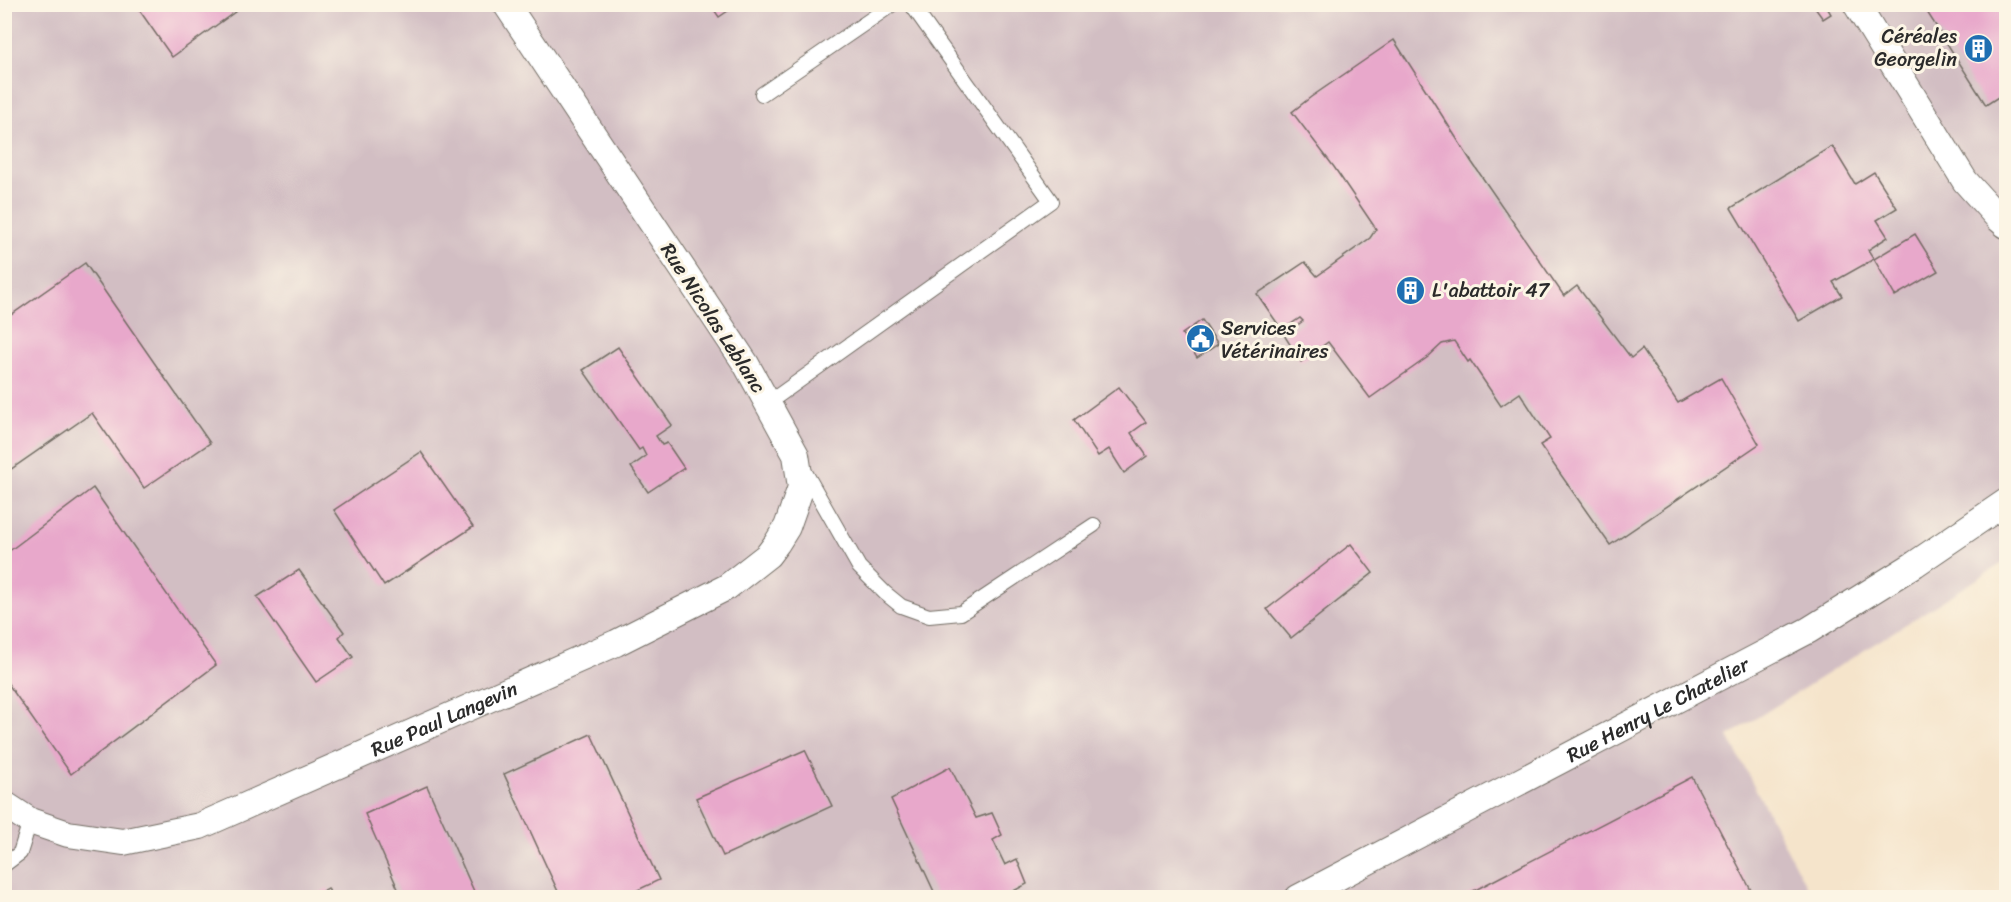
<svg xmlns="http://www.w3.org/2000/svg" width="2011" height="902" font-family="Sriracha,sans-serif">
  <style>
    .industrial { fill: #d2bec3 }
    .building { fill: #e8a8cb }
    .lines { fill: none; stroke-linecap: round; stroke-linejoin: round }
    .service-casing { stroke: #726c63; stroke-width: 16 }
    .minor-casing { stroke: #726c63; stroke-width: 28 }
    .service { stroke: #fff; stroke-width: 14 }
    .minor { stroke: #fff; stroke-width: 26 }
    .labels { text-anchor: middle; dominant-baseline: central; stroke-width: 6; stroke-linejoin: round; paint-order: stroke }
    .poi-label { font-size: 20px; fill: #2b2b2b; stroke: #fcf5e5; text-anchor: start }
    .street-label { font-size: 20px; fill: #2b2b2b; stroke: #fcf5e5 }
  </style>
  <rect width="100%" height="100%" fill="#fcf5e5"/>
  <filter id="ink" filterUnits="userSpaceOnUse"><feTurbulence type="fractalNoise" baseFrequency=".0167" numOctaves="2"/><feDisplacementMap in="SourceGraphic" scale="12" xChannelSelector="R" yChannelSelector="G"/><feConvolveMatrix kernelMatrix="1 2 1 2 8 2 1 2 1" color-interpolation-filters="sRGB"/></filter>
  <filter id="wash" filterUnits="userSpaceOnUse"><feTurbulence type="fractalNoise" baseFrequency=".008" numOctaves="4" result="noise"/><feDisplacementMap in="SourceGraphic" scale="24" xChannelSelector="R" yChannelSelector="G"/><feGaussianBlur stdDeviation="1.35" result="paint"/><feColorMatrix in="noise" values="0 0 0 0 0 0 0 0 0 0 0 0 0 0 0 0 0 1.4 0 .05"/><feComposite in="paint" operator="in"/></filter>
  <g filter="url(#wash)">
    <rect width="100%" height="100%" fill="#f5e4cb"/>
    <!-- industrial -->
    <polygon class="industrial" points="5,5 2006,5 2006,561 1728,736 1812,897 5,898"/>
    <g id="blocks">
      <!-- building -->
      <g class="building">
        <polygon points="135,4 246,4 172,57"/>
        <polygon points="710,4 738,4 719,17"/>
        <polygon points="1822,4 1825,4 1831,14 1823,19 1815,8"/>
        <polygon points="1922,4 2006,4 2006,92 1986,105"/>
        <polygon points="1394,40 1471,161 1564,296 1577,286 1631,358 1642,349 1678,403 1721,378 1759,444 1610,545 1540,445 1550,439 1520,393 1501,406 1470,360 1468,362 1454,341 1442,344 1428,357 1370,398 1328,342 1301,362 1284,335 1303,321 1300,318 1282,330 1257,294 1305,262 1317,276 1370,238 1376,229 1334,167 1292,112 1311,97"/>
        <polygon points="1832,146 1855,184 1874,172 1897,208 1877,220 1888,237 1868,250 1874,259 1833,282 1842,296 1799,321 1731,208"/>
        <polygon points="1915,234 1938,271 1895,296 1874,259"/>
        <polygon points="85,263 210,443 144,488 92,413 4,474 4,320"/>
        <polygon points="1202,320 1218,344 1197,358 1182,334"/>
        <polygon points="618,347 672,425 656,436 662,445 667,443 684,468 648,492 631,467 646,456 642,448 639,450 583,370"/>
        <polygon points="1119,387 1146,422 1131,433 1147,456 1124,473 1109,449 1098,456 1074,420"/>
        <polygon points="421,452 473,527 384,586 334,510"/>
        <polygon points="93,488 216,665 71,774 4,678 4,555"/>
        <polygon points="1351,544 1373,573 1291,638 1267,609"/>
        <polygon points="299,570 344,632 339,637 353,657 316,682 257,597"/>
        <polygon points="591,734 659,880 621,898 561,898 504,774"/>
        <polygon points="805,750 832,806 723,856 696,798"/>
        <polygon points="950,767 976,818 992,813 1002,835 993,840 1005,865 1017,859 1027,884 1000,898 937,898 891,799"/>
        <polygon points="1692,777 1755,898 1460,898"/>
        <polygon points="427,786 477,898 402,898 365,814"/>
        <polygon points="328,888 332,898 310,898"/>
      </g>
    </g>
  </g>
  <g filter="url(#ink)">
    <use href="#blocks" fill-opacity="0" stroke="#726c63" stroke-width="1.5"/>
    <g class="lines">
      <defs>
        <g id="service">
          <polyline points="762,94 893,4"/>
          <polyline points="768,403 1051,201 911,4"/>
          <polyline points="805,472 859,567 885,593 901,606 929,616 961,613 1094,525"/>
          <polyline points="4,865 20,853 30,821"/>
        </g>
        <g id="minor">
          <polyline points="1856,4 1965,181 1999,219 2006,225"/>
          <path id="s1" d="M4 804 30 821 68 834 123 842 200 826 616 643 727 587 768 555 777 543 787 527 801 487 796 455 746 364 506 4"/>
          <path id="s2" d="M1298 898 1809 630 1915 564 2006 502"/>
        </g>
      </defs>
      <!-- service casing -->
      <use href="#service" class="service-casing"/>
      <!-- minor casing -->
      <use href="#minor" class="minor-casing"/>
      <!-- service -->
      <use href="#service" class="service"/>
      <!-- minor -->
      <use href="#minor" class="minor"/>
    </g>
  </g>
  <!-- icons -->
  <defs>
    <symbol id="building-disc" viewBox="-11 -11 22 22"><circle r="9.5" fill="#1f6fb2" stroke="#fcf5e5"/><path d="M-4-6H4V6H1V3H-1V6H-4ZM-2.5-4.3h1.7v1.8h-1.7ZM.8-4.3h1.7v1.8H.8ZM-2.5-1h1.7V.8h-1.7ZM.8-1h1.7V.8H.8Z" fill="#fff"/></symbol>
    <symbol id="civic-disc" viewBox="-11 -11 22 22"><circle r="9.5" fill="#1f6fb2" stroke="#fcf5e5"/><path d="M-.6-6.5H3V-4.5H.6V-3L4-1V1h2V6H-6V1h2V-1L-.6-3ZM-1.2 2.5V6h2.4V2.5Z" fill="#fff"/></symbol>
  </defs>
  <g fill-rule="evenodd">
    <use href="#building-disc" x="1962" y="32" width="33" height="33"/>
    <use href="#building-disc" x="1394" y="274" width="33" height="33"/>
    <use href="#civic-disc" x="1184" y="322" width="33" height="33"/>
  </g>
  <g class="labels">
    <!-- poi labels -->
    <g class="poi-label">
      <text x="1957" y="36" text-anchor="end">Céréales<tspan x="1957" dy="23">Georgelin</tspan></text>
      <text x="1432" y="290">L'abattoir 47</text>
      <text x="1221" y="328">Services<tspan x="1221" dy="23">Vétérinaires</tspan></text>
    </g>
    <!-- street labels -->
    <g class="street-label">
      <text transform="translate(713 318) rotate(57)">Rue Nicolas Leblanc</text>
      <text stroke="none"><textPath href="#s2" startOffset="406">Rue Henry Le Chatelier</textPath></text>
      <text stroke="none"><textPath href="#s1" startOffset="472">Rue Paul Langevin</textPath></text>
    </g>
  </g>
  <!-- margin -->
  <rect width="2011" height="902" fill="none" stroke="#fcf5e5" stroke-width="24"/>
</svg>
